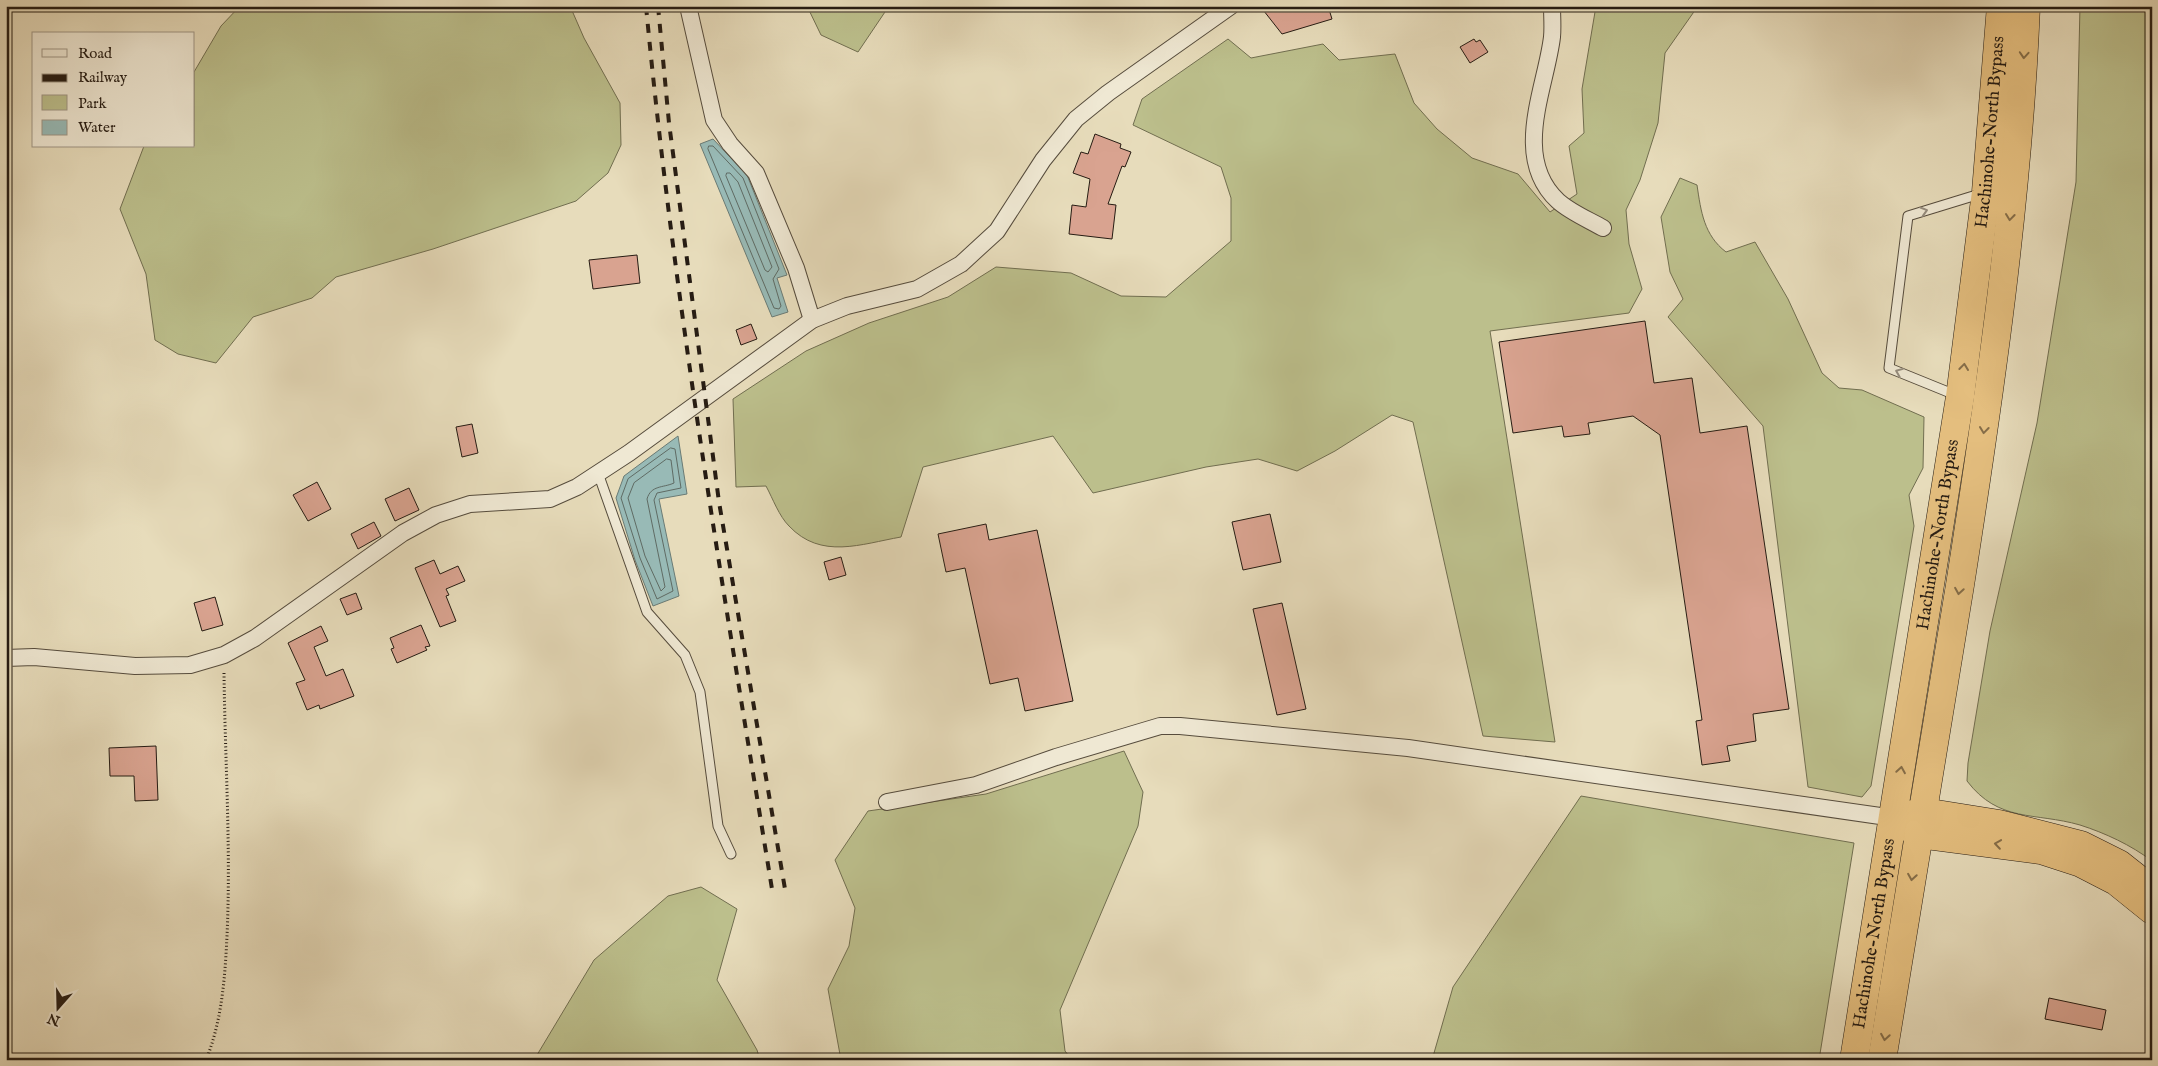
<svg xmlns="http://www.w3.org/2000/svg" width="2158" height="1066" font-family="'IM FELL English',serif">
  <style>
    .green { fill: #bcbf8c; stroke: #716e50 }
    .water { fill: #98bab6; stroke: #6a7b75 }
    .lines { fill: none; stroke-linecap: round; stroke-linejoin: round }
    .shore { stroke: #5f6b64; stroke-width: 1 }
    .building { fill: #d9a390; stroke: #261c13 }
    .lane-casing { stroke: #564c3d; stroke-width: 11 }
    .street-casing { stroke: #564c3d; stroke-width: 18 }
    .highway-casing { stroke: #261c13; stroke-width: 29 }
    .path { stroke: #261c13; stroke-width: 3; stroke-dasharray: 1 2.5; stroke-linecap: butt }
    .lane { stroke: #efe8d3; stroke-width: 9 }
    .street { stroke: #efe8d3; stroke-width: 16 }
    .highway { stroke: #e4be7e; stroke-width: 28 }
    .rail { stroke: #261c13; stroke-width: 4; stroke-dasharray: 9 9; stroke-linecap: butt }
    .oneway { stroke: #856d48 }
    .oneway2 { stroke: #958c7d }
    .labels { text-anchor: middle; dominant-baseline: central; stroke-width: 5; stroke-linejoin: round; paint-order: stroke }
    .street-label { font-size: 18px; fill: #261c13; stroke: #efe8d3 }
  </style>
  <rect width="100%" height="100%" fill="#e7dcbb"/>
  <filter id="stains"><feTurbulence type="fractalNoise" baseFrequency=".004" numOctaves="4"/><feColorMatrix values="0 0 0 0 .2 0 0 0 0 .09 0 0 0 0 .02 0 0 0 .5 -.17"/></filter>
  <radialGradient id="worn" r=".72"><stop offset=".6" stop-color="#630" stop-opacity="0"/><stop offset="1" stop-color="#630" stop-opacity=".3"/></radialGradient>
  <!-- green -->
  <g class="green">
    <polygon points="240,6 570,6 584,38 620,103 621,145 608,173 576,201 433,249 336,277 312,298 253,317 216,363 178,354 155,340 146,274 120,209 144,146 194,146 194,72 221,26"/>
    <polygon points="807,6 889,6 858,52 821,35"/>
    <path d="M1596 6H1698L1665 53 1658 123 1640 180 1626 210 1629 244 1642 289 1629 313 1490 331 1555 742 1483 736 1413 422 1392 415 1335 451 1297 471 1258 459 1206 467 1093 493 1053 436 923 467 901 537C861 544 821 560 789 526 779 516 773 499 766 486L736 487 733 399 806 351 869 323 948 297 996 267 1071 273 1121 296 1166 297 1231 241V198L1221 167 1133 125 1142 99 1228 39 1251 58 1323 44 1339 60 1395 54 1414 103 1437 129 1472 158 1518 174 1550 212 1577 194 1569 146 1584 133 1582 89Z"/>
    <path d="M2080 6H2152V861C2131 845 2105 833 2080 825 2035 812 1999 823 1967 781L1968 763 1990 631 2037 423 2076 182Z"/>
    <path d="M1680 178 1697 185C1701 212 1704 235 1726 252L1755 242 1788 299 1822 373 1839 388 1862 390 1924 417 1923 468 1909 495 1914 526 1871 786 1862 797 1808 787 1763 426 1668 317 1683 299 1670 272 1661 217Z"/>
    <polygon points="1124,751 1143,792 1138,826 1060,1010 1065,1051 1072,1060 841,1060 828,989 849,946 855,908 835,860 868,811 986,794"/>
    <polygon points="1581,796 1854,843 1819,1060 1432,1060 1453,987"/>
    <polygon points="701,887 737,909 717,980 757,1050 760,1060 534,1060 594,960 668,896"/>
  </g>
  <!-- water -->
  <g class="water">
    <polygon points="713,139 747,175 787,275 777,278 788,312 772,317 700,144"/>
    <polygon points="678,436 687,494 659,499 679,596 653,606 635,560 616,498 624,476"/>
  </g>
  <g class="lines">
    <!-- shore -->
    <g class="shore">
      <polygon points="709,146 713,146 743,178 779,269 773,279 781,306 779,309 774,308 708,149"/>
      <polygon points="727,173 730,173 738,182 772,267 768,272 765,270 726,176"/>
      <polygon points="671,448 675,449 681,488 657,493 654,500 673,591 657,599 640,558 621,498 628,479"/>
      <path d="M667 459 671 460 674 483C663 488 651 485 647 499L665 587 661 591 645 556 628 498 634 483Z"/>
    </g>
  </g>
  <!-- building -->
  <g class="building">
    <polygon points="1260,6 1328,6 1332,19 1282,34"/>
    <polygon points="1474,39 1476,42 1480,40 1488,52 1470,63 1460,47"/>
    <polygon points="1095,134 1121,144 1120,148 1131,152 1125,167 1122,166 1108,204 1116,205 1112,239 1069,234 1072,205 1086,207 1090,179 1073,173 1081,152 1088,154"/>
    <polygon points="637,255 640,283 593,289 589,260"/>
    <polygon points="1645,321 1654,383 1692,378 1700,433 1747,426 1789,709 1753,714 1756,741 1727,746 1730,761 1702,765 1696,721 1702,720 1660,435 1633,416 1588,423 1590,434 1564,437 1562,426 1513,433 1499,342"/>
    <polygon points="751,324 757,339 741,345 736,330"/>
    <polygon points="472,424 478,453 462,457 456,427"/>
    <polygon points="317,482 331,509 308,521 293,495"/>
    <polygon points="409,488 419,510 395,521 385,499"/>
    <polygon points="1270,514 1281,562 1243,570 1232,522"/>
    <polygon points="374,522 381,536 358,549 351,534"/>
    <polygon points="986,524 989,540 1037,530 1073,701 1025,711 1018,678 990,684 965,568 946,572 938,534"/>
    <polygon points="841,557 846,575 829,580 824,562"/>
    <polygon points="434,560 440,574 458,566 465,581 446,589 449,595 446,596 456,621 440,627 415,568"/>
    <polygon points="356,593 362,609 347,615 340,599"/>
    <polygon points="215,597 223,625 202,631 194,603"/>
    <polygon points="1282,603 1306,709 1277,715 1253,609"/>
    <polygon points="421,625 430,646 425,647 427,650 397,663 391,649 394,648 390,638"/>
    <polygon points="321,626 328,641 314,647 326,676 343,669 354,696 320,709 319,705 307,710 296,683 305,680 288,643"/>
    <polygon points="156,746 158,800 135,801 134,776 110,776 109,748"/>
    <polygon points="2049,998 2106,1010 2102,1030 2045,1019"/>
  </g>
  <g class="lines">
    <defs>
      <g id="lane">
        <polyline points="1958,396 1889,368 1908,216 1983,193"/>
        <polyline points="598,473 647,612 685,655 700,692 718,826 731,854"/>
      </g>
      <g id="street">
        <polyline points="688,6 714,120 730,144 756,173 796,268 812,320"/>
        <path d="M1552 6C1552 16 1553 27 1552 37 1546 88 1511 157 1558 201 1570 212 1589 220 1603 228"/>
        <polyline points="6,658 34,657 135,666 190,665 224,655 255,638 403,533 436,515 470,504 550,499 577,487 629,453 812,320 847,306 917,289 961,264 997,231 1043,160 1076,119 1108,93 1231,6"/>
        <polyline points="887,802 976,785 1056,757 1160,726 1180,726 1408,748 1894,818"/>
      </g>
      <g id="highway">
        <polyline points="2152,890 2119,864 2081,845 1999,824 1924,812 1894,818 1919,834 2041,850 2081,863 2116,881 2152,910"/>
        <path id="s1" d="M1854 1060 1960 397 1986 192 2001 6"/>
        <path d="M1882 1060C1908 902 1934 743 1960 585 1990 393 2018 200 2026 6"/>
      </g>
    </defs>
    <!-- lane casing -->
    <use href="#lane" class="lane-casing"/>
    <!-- street casing -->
    <use href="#street" class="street-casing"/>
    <!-- highway casing -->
    <use href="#highway" class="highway-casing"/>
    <!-- path -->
    <path class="path" d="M206 1060C222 1021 225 977 227 936 231 848 225 760 224 673"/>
    <!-- lane -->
    <use href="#lane" class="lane"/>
    <!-- street -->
    <use href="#street" class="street"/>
    <!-- highway -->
    <use href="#highway" class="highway"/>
    <!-- rail -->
    <g class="rail">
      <path d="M646 6C674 302 724 595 772 889"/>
      <polyline points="658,6 669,123 719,502 785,889"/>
      <polyline points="6,1025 11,1060"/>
    </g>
  </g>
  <!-- one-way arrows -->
  <defs><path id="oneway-chevron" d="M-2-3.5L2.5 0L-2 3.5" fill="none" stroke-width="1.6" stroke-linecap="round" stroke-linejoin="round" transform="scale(1.25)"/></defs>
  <g class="oneway">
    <use href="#oneway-chevron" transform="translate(2024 55) rotate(94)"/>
    <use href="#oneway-chevron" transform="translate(2010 217) rotate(97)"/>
    <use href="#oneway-chevron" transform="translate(1964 367) rotate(-83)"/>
    <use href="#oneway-chevron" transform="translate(1984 430) rotate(97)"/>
    <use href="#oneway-chevron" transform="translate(1959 591) rotate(99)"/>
    <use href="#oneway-chevron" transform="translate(1901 770) rotate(-81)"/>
    <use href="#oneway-chevron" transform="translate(1998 844) rotate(-172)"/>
    <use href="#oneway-chevron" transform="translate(1912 877) rotate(99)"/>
    <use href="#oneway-chevron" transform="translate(1885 1037) rotate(99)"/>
  </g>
  <g class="oneway2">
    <use href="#oneway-chevron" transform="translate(1924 211) rotate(-17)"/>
    <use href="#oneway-chevron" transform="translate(1899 372) rotate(-158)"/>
  </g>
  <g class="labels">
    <!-- street labels -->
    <g class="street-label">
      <text stroke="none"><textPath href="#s1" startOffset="938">Hachinohe-North Bypass</textPath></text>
      <text stroke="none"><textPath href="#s1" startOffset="532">Hachinohe-North Bypass</textPath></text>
      <text stroke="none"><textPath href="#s1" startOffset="128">Hachinohe-North Bypass</textPath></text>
    </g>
  </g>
  <!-- margin -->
  <rect width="2158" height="1066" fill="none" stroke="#e7dcbb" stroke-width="25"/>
  <rect x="8" y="8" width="2143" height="1051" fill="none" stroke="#261c13" stroke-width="2.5"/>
  <rect x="12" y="12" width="2133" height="1041" fill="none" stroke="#261c13"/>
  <!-- legend -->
  <rect x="32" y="32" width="162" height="115" fill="#efe8d3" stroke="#9f9686"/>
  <rect x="42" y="49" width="25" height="8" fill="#efe8d3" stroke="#9f9686"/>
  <text x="78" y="58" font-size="15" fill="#261c13">Road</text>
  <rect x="42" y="74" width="25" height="8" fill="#261c13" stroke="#9f9686"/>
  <text x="78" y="82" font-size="15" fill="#261c13">Railway</text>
  <rect x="42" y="95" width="25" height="15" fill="#bcbf8c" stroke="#9f9686"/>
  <text x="78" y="108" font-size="15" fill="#261c13">Park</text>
  <rect x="42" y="120" width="25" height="15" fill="#98bab6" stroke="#9f9686"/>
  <text x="78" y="132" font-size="15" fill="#261c13">Water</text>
  <!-- north arrow -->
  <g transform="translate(58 1008) rotate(200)" stroke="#efe8d3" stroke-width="4" paint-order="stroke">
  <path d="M0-4L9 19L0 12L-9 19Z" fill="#261c13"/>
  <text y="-8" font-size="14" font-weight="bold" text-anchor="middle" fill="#261c13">N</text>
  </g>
  <rect width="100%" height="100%" filter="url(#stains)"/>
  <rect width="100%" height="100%" fill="url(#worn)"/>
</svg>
